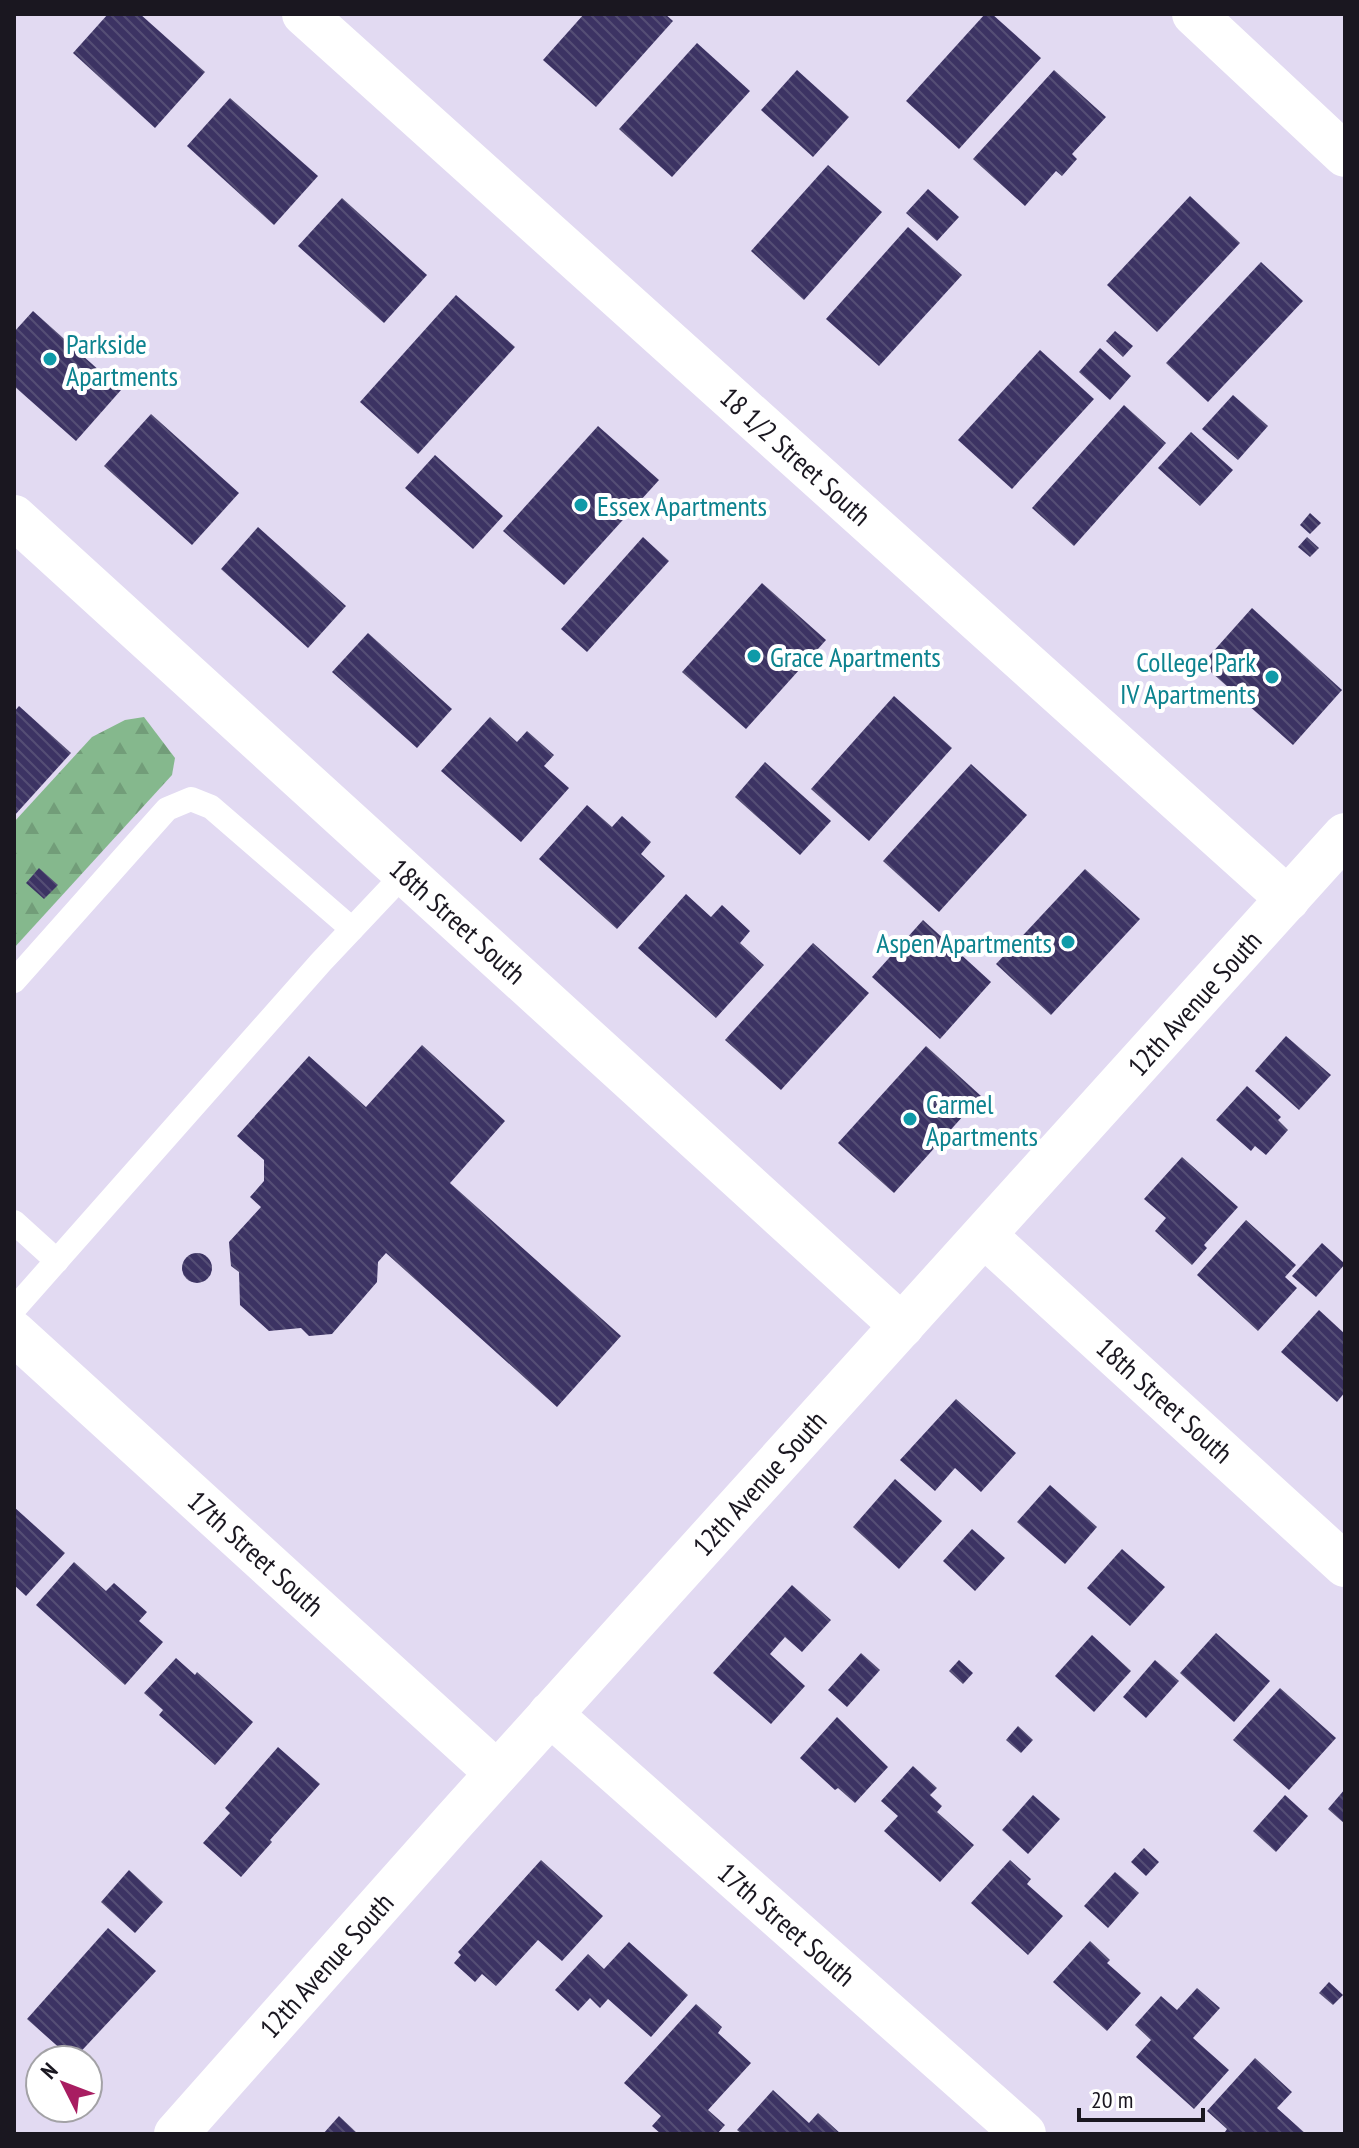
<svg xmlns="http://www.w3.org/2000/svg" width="1359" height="2148" font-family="'PT Sans Narrow',sans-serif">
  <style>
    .forest { fill: url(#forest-firs) }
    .building { fill: url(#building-back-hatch) }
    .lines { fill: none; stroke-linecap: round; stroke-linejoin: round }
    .service { stroke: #fff; stroke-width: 24 }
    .minor { stroke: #fff; stroke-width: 44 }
    .tertiary { stroke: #fff; stroke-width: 44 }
    .culture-dot { fill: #0f9aa8; stroke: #fff; stroke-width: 3 }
    .labels { text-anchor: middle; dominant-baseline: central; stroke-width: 8; stroke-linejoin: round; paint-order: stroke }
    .culture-label { font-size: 28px; fill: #0d838f; stroke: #fff; text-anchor: start }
    .street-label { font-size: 28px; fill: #1a1720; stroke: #fff }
  </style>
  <defs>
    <pattern id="forest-firs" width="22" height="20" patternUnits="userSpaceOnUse" patternTransform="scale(2)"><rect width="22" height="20" fill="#85b88d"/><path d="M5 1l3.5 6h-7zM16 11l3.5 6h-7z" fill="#729d79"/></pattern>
    <pattern id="building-back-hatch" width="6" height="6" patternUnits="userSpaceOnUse" patternTransform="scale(2)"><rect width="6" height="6" fill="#3c3363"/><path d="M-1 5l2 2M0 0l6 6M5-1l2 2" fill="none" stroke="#554e75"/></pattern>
  </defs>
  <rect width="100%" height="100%" fill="#e2daf2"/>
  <!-- forest -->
  <polygon class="forest" points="144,717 175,758 172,775 14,948 14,822 92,737 125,720"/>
  <!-- building -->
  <g class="building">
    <polygon points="108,14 140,14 205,72 155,128 73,53"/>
    <polygon points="584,14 665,14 673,21 596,107 543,60"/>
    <polygon points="985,14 992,14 1041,58 959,149 906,101"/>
    <polygon points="697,43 750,91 672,177 619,129"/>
    <polygon points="797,70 849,117 813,157 761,110"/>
    <polygon points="1054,70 1106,117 1072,154 1077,159 1062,176 1056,171 1025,206 973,159"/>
    <polygon points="230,98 318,176 274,225 187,146"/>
    <polygon points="828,165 882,212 804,300 751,251"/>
    <polygon points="928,189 959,217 937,241 906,213"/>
    <polygon points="1190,196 1240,243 1157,332 1107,285"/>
    <polygon points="342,198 427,275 384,323 298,246"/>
    <polygon points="908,227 962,275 879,366 826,319"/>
    <polygon points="1261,262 1303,301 1208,402 1166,363"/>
    <polygon points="456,295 515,347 418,454 360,402"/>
    <polygon points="33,311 121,390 76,441 14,386 14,332"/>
    <polygon points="1115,331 1133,346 1123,357 1106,341"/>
    <polygon points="1100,348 1131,376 1110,400 1079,372"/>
    <polygon points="1040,350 1094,399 1012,489 958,440"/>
    <polygon points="1233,395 1268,426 1238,460 1202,429"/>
    <polygon points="1124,405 1166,443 1074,546 1032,508"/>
    <polygon points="151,414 239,493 192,545 104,466"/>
    <polygon points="598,426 659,480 564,585 503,531"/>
    <polygon points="1191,432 1233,470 1200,506 1158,468"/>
    <polygon points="435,455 503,516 473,549 405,488"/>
    <polygon points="1310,513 1321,523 1310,534 1300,525"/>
    <polygon points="258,527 346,606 308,648 221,569"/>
    <polygon points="643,537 669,561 587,652 561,629"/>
    <polygon points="1307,537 1319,548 1310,557 1298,547"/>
    <polygon points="762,583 826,640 746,729 682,672"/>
    <polygon points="1252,608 1342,690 1293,745 1202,664"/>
    <polygon points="368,633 452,709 417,748 332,672"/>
    <polygon points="894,696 952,748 869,841 811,789"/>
    <polygon points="19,706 71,753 14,816 14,712"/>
    <polygon points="490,717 517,742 527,731 554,755 544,766 569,788 521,842 441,771"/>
    <polygon points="765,762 831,821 800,855 735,797"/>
    <polygon points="971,764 1027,815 939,912 883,861"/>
    <polygon points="587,805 612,827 622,816 651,842 641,854 665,876 617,929 539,859"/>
    <polygon points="39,868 58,885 44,899 26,883"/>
    <polygon points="1085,869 1140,919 1051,1015 996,964"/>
    <polygon points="686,894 711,917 722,905 750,931 740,943 764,965 716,1018 638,948"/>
    <polygon points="923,920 991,982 940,1039 872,977"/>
    <polygon points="813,943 869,993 781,1090 725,1040"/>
    <polygon points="1286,1036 1331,1075 1299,1110 1255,1071"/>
    <polygon points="422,1045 505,1121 450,1183 621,1336 557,1407 386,1253 378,1262 377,1282 332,1334 309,1336 301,1328 269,1331 240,1305 239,1272 231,1266 229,1242 261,1207 250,1197 264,1181 264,1160 237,1136 309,1056 366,1107"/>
    <polygon points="926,1046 981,1096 894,1193 838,1143"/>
    <polygon points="1247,1086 1281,1117 1278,1120 1288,1130 1266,1155 1255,1146 1251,1151 1216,1120"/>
    <polygon points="1182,1157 1238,1207 1204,1245 1207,1248 1192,1265 1155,1231 1166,1218 1144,1199"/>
    <polygon points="1246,1220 1296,1265 1285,1277 1297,1288 1258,1331 1197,1275"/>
    <polygon points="1322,1243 1345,1264 1316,1297 1292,1276"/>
    <circle cx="197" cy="1268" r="15"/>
    <polygon points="1319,1310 1345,1334 1345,1392 1337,1402 1281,1352"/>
    <polygon points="956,1399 1016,1453 981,1492 955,1468 935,1491 900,1460"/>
    <polygon points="895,1479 942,1521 899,1569 853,1527"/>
    <polygon points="1050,1485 1097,1527 1065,1564 1017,1522"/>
    <polygon points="14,1507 65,1553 26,1596 14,1585"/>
    <polygon points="972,1529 1005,1558 975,1591 943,1561"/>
    <polygon points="1122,1549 1165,1587 1130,1626 1087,1588"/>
    <polygon points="74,1562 106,1591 114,1583 147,1612 139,1621 163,1642 125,1685 36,1605"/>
    <polygon points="792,1585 831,1620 802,1652 785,1637 770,1654 805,1686 771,1724 713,1673"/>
    <polygon points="1216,1633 1270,1681 1234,1722 1180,1673"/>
    <polygon points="1092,1635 1131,1671 1094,1712 1055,1676"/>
    <polygon points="861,1653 880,1670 847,1707 828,1690"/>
    <polygon points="176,1658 195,1675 197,1672 253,1722 215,1765 159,1715 163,1710 144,1693"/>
    <polygon points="959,1660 973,1673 963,1684 949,1671"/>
    <polygon points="1155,1660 1179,1681 1146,1718 1123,1697"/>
    <polygon points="1280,1688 1336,1738 1289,1790 1233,1740"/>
    <polygon points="837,1717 888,1767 855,1803 838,1788 835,1790 800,1758"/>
    <polygon points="1018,1726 1033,1740 1021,1753 1006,1740"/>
    <polygon points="278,1747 320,1784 270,1840 272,1842 241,1877 203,1843 230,1813 225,1808"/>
    <polygon points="913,1766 937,1788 930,1795 942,1806 937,1812 974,1845 940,1882 884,1831 898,1816 881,1801"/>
    <polygon points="1345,1789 1345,1824 1328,1809"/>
    <polygon points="1033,1795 1060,1819 1028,1854 1002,1830"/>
    <polygon points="1285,1795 1308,1816 1276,1852 1253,1831"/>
    <polygon points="1144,1848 1159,1862 1146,1876 1131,1862"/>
    <polygon points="541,1860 603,1916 562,1961 538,1940 496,1986 482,1974 475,1982 454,1963 461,1955 458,1952"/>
    <polygon points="1010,1860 1031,1879 1027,1884 1063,1916 1028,1955 971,1903"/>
    <polygon points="129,1870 163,1902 135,1933 101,1902"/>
    <polygon points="1115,1872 1139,1893 1108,1928 1084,1906"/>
    <polygon points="108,1928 156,1971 73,2060 27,2019"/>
    <polygon points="1090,1941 1110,1960 1107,1963 1141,1993 1107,2031 1053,1982"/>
    <polygon points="629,1942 688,1995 651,2037 608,1999 600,2008 590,1998 578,2011 555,1990 588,1954 604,1969"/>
    <polygon points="1329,1982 1343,1995 1333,2005 1319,1993"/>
    <polygon points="1197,1988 1220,2008 1193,2038 1229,2070 1194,2109 1136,2057 1151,2040 1135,2025 1161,1996 1177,2010"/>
    <polygon points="696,2004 722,2027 718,2033 751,2063 708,2110 725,2125 717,2134 661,2134 652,2126 661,2116 624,2083"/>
    <polygon points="1255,2058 1292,2092 1277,2108 1306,2134 1227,2134 1225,2132 1227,2129 1207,2111"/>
    <polygon points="773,2090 809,2123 818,2113 841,2134 742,2134 737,2130"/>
    <polygon points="339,2116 358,2134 323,2134"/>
  </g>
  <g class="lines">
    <!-- service -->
    <g class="service">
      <polyline points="14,981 167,809 191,799 211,807 352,929"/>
      <polyline points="14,1222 57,1261"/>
      <polyline points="14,1309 321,962 405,873"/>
    </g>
    <!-- minor -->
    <g class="minor">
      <polyline points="304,14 1288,899"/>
      <polyline points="1194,14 1345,155"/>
      <polyline points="14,517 902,1326"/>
      <polyline points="985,1236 1345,1565"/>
      <polyline points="14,1333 497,1773"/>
      <polyline points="550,1714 1024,2134"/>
    </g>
    <!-- tertiary -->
    <polyline class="tertiary" points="176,2134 454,1821 1345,835"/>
  </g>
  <!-- markers -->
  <g class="culture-dot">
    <circle cx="50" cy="359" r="8"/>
    <circle cx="581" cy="505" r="8"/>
    <circle cx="754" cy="656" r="8"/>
    <circle cx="1272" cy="677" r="8"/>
    <circle cx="1068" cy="942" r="8"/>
    <circle cx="910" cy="1119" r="8"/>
  </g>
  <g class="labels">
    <!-- culture labels -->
    <g class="culture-label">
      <text x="66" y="343">Parkside<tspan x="66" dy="32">Apartments</tspan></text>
      <text x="597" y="505">Essex Apartments</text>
      <text x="770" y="656">Grace Apartments</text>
      <text x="1256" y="661" text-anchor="end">College Park<tspan x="1256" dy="32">IV Apartments</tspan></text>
      <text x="1052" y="942" text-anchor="end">Aspen Apartments</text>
      <text x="926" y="1103">Carmel<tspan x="926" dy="32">Apartments</tspan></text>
    </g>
    <!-- street labels -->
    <g class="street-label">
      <text transform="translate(796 456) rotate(42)">18 1/2 Street South</text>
      <text transform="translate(458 921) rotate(42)">18th Street South</text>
      <text transform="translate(1194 1003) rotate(-48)">12th Avenue South</text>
      <text transform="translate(1165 1400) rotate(42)">18th Street South</text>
      <text transform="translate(759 1483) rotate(-48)">12th Avenue South</text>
      <text transform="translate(256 1553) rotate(42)">17th Street South</text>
      <text transform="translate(787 1924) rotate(41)">17th Street South</text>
      <text transform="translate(326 1965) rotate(-48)">12th Avenue South</text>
    </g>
  </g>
  <!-- border -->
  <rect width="1359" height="2148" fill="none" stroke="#1a1720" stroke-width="32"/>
  <!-- north arrow -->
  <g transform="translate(64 2084) rotate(312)"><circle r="38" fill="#ffffff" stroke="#a3a2a6" stroke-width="2"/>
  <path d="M0-6L14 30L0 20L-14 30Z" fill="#a81d61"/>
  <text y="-12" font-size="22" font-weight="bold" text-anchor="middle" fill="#1a1720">N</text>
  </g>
  <!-- scale -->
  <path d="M1079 2108v12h124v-12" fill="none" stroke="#1a1720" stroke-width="4"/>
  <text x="1091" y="2108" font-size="24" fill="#1a1720" stroke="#ffffff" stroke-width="6" paint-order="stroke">20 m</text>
</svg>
